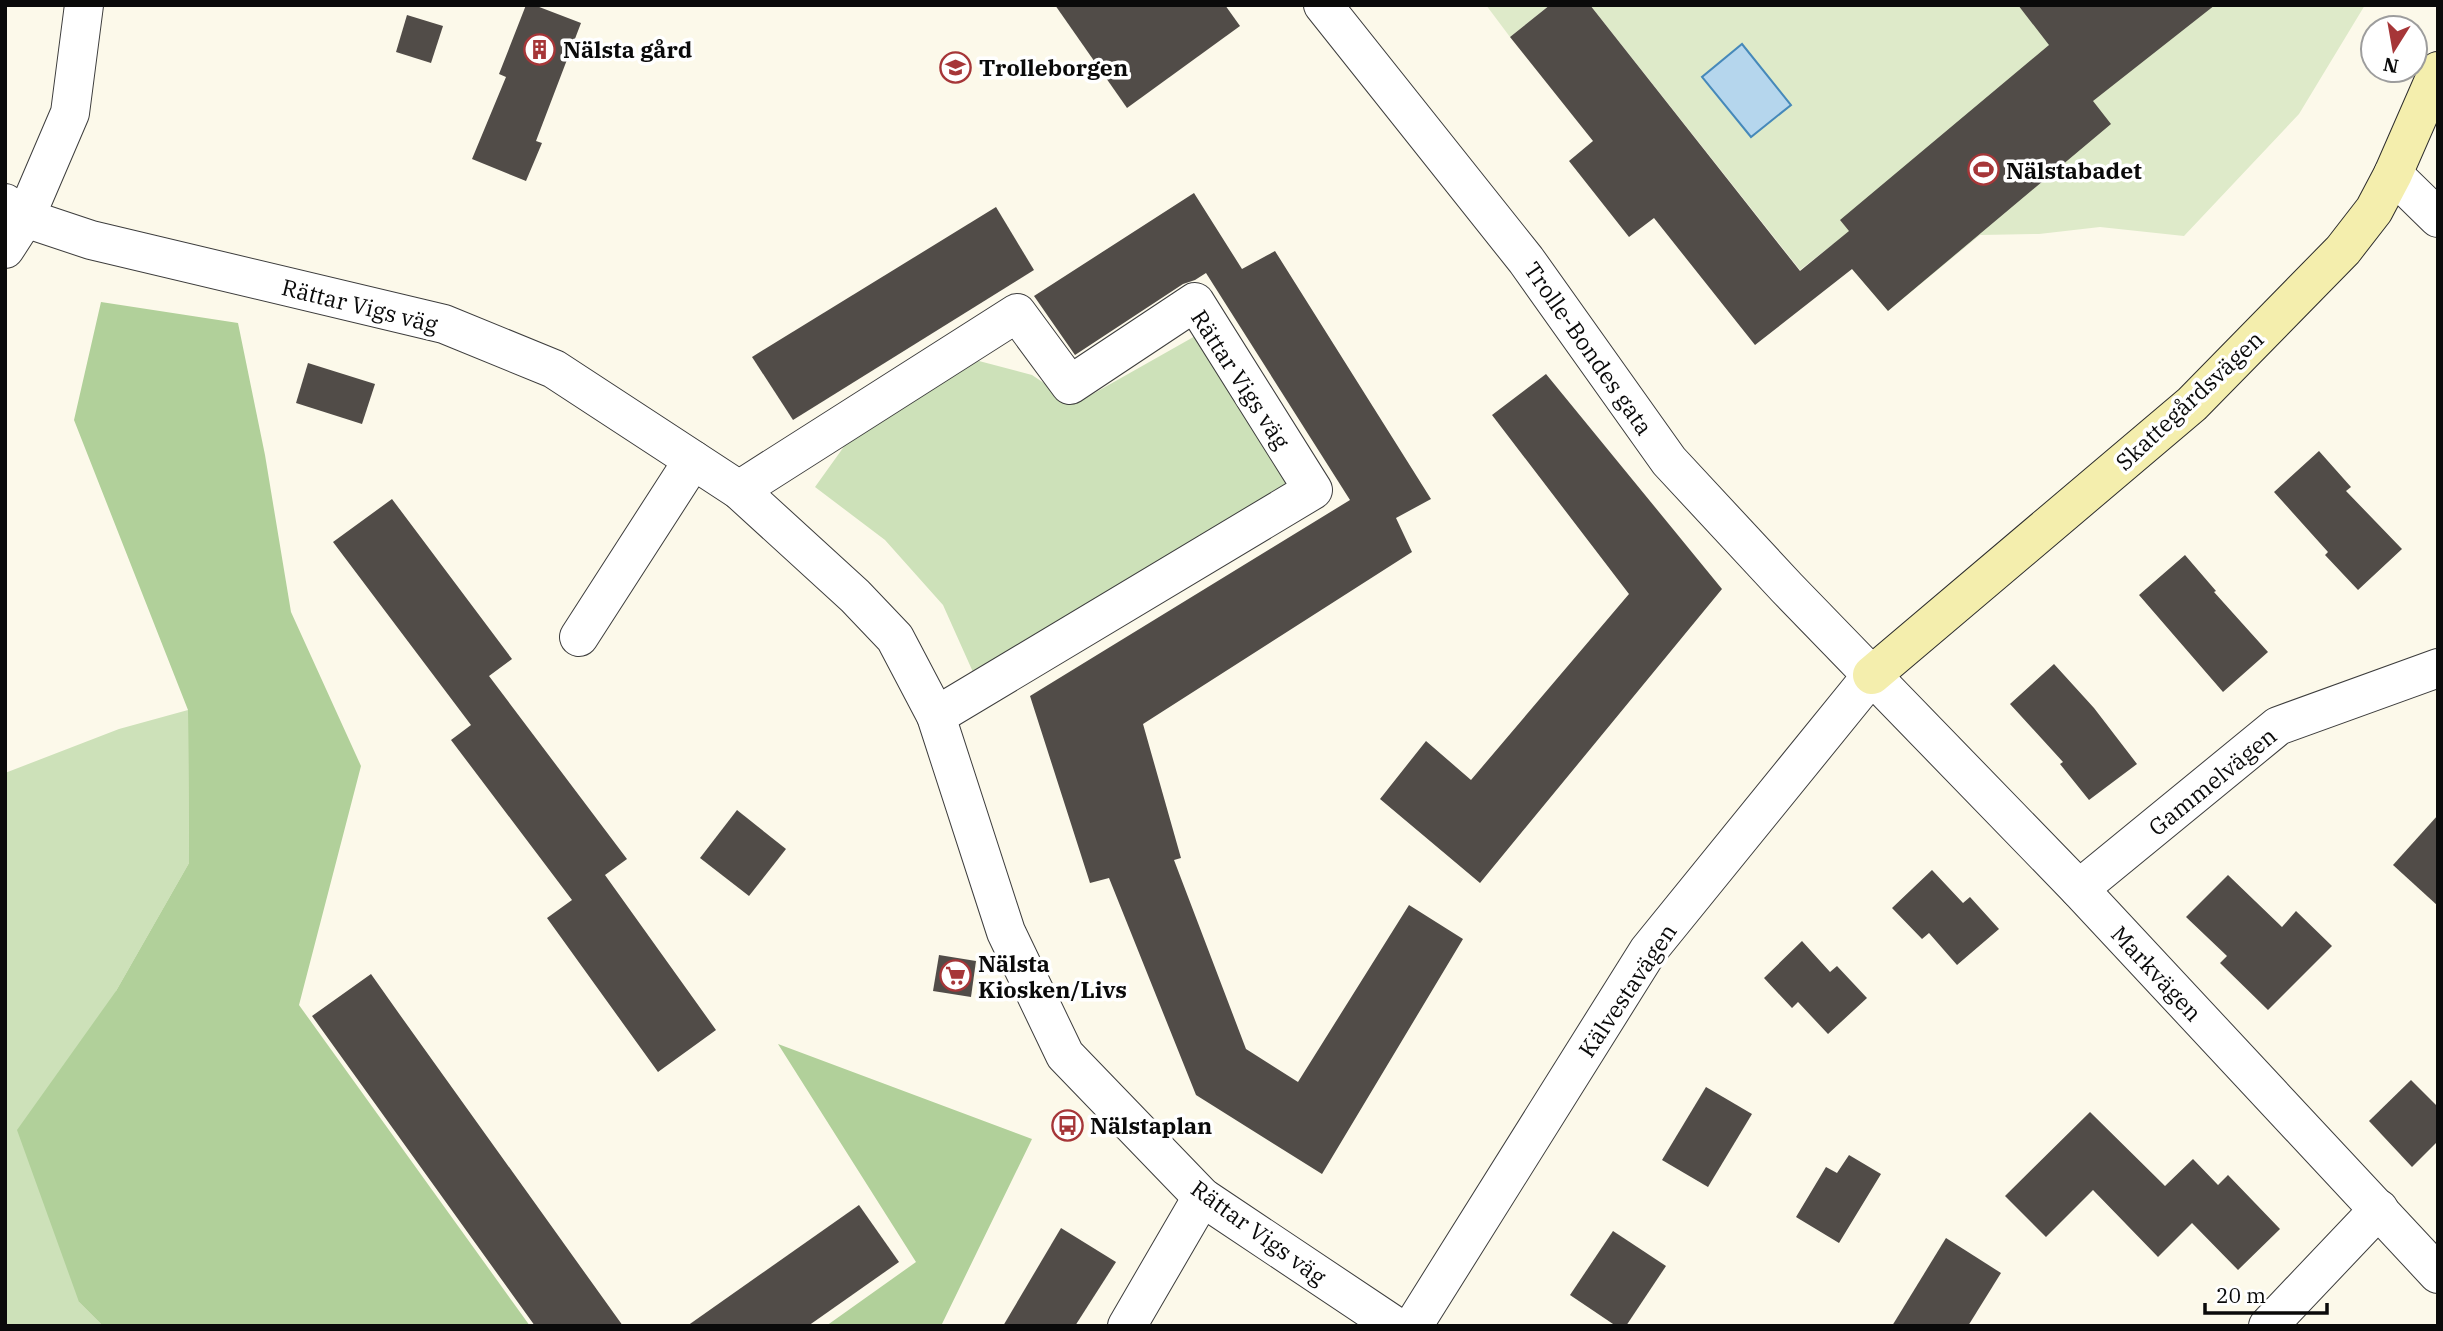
<svg xmlns="http://www.w3.org/2000/svg" width="2443" height="1331" font-family="'IBM Plex Serif',serif">
  <style>
    .green { fill: #cde1b9 }
    .forest { fill: #b1d09a }
    .pitch { fill: #deeac9 }
    .water { fill: #b5d6ed; stroke: #4689ba; stroke-width: 2 }
    .building { fill: #514c48 }
    .lines { fill: none; stroke-linecap: round; stroke-linejoin: round }
    .street-casing { stroke: #3d3d3d; stroke-width: 40 }
    .secondary-casing { stroke: #2c2c2c; stroke-width: 40 }
    .street { stroke: #fff; stroke-width: 38 }
    .secondary { stroke: #f4eead; stroke-width: 38 }
    .labels { text-anchor: middle; dominant-baseline: central; stroke-width: 7; stroke-linejoin: round; paint-order: stroke }
    .poi-label { font-size: 23px; font-weight: bold; fill: #0a0a0a; stroke: #fff; text-anchor: start }
    .street-label { font-size: 23px; fill: #0a0a0a; stroke: #fff }
  </style>
  <rect width="100%" height="100%" fill="#fcf9ea"/>
  <!-- green -->
  <g class="green">
    <polygon points="1197,335 1294,484 977,681 943,605 885,540 815,487 858,427 929,379 979,361 1032,375 1075,404"/>
    <polygon points="188,710 189,863 116,991 79,1302 103,1326 5,1326 5,773 119,729"/>
  </g>
  <!-- forest -->
  <g class="forest">
    <polygon points="101,302 238,323 265,455 291,612 361,766 299,1005 530,1326 103,1326 79,1302 17,1130 116,991 189,863 188,710 74,420"/>
    <polygon points="778,1044 1032,1139 941,1326 826,1326 916,1262"/>
  </g>
  <!-- pitch -->
  <g class="pitch">
    <polygon points="1486,5 1550,5 1510,37"/>
    <polygon points="1590,5 2365,5 2299,114 2184,236 2100,227 2039,234 1980,235 1888,311 1832,245 1800,270"/>
  </g>
  <!-- water -->
  <polygon class="water" points="1742,44 1791,105 1751,137 1702,77"/>
  <!-- building -->
  <g class="building">
    <polygon points="526,5 534,5 581,23 536,141 542,143 526,181 472,159 506,77 499,74"/>
    <polygon points="1055,5 1225,5 1240,26 1127,108"/>
    <polygon points="1550,5 1590,5 1800,271 1849,231 1840,220 2049,45 2018,5 2215,5 2093,101 2111,124 1888,311 1852,269 1755,345 1654,218 1629,237 1569,161 1593,141 1510,37"/>
    <polygon points="407,15 443,26 431,63 396,52"/>
    <polygon points="1194,193 1242,269 1275,251 1431,499 1396,518 1412,552 1143,724 1181,858 1174,860 1246,1049 1298,1082 1409,905 1463,939 1322,1174 1196,1095 1109,878 1090,883 1030,696 1350,500 1206,273 1195,280 1183,284 1075,355 1034,296"/>
    <polygon points="996,207 1034,270 793,420 752,357"/>
    <polygon points="308,363 375,384 362,424 296,403"/>
    <polygon points="1546,374 1722,589 1480,883 1380,799 1426,741 1471,780 1629,594 1492,415"/>
    <polygon points="2319,451 2351,487 2346,491 2402,549 2358,590 2325,555 2328,552 2274,492"/>
    <polygon points="392,499 512,659 489,676 627,859 605,875 716,1030 658,1072 547,918 572,900 451,740 471,725 333,542"/>
    <polygon points="2185,555 2216,591 2214,592 2268,652 2223,692 2139,595"/>
    <polygon points="2054,664 2094,708 2137,764 2089,800 2060,764 2063,762 2010,704"/>
    <polygon points="737,810 786,849 749,896 700,858"/>
    <polygon points="2438,815 2438,906 2393,865"/>
    <polygon points="1932,870 1963,903 1970,897 1999,929 1957,965 1929,933 1922,939 1892,908"/>
    <polygon points="2228,875 2282,927 2296,911 2332,946 2268,1010 2220,963 2227,956 2186,917"/>
    <polygon points="1802,941 1830,972 1837,966 1867,998 1828,1034 1798,1002 1792,1008 1764,978"/>
    <polygon points="939,955 976,961 971,997 933,991"/>
    <polygon points="371,974 400,1015 623,1326 535,1326 312,1016"/>
    <polygon points="2411,1080 2438,1107 2438,1141 2412,1167 2369,1121"/>
    <polygon points="1706,1087 1752,1114 1708,1187 1662,1160"/>
    <polygon points="2090,1112 2165,1186 2193,1159 2218,1185 2228,1175 2280,1229 2238,1270 2192,1223 2158,1257 2093,1190 2046,1237 2005,1196"/>
    <polygon points="1849,1155 1881,1174 1839,1243 1796,1217 1826,1167 1837,1173"/>
    <polygon points="859,1205 899,1262 808,1326 687,1326"/>
    <polygon points="1061,1228 1116,1262 1075,1326 1003,1326"/>
    <polygon points="1613,1231 1666,1266 1626,1326 1616,1326 1570,1295"/>
    <polygon points="1946,1238 2001,1273 1968,1326 1892,1326"/>
  </g>
  <g class="lines">
    <defs>
      <g id="street">
        <polyline points="1323,5 1526,260 1669,461 1787,588 2079,889 2438,1274"/>
        <polyline points="2393,174 2438,218"/>
        <polyline points="5,203 25,218 91,240 444,324 554,369 739,490 855,596 895,638 936,716 1006,932 1065,1055 1202,1197 1395,1326"/>
        <polyline points="5,249 25,218 70,113 84,5"/>
        <polyline points="739,490 1017,313 1070,385 1195,302 1313,490 936,716"/>
        <polyline points="579,637 693,460"/>
        <polyline points="2079,889 2278,726 2438,668"/>
        <polyline points="1127,1326 1202,1197"/>
        <polyline points="1413,1326 1648,951 1872,675"/>
        <polyline points="2268,1326 2379,1209"/>
      </g>
      <polyline id="secondary" points="1872,675 2192,404 2343,250 2374,210 2393,174 2438,71"/>
    </defs>
    <!-- street casing -->
    <use href="#street" class="street-casing"/>
    <!-- secondary casing -->
    <use href="#secondary" class="secondary-casing"/>
    <!-- street -->
    <use href="#street" class="street"/>
    <!-- secondary -->
    <use href="#secondary" class="secondary"/>
  </g>
  <!-- icons -->
  <defs>
    <symbol id="building-ring" viewBox="-11 -11 22 22"><circle r="9.5" fill="#fff" stroke="#a63638" stroke-width="1.5"/><path d="M-4-6H4V6H1V3H-1V6H-4ZM-2.5-4.3h1.7v1.8h-1.7ZM.8-4.3h1.7v1.8H.8ZM-2.5-1h1.7V.8h-1.7ZM.8-1h1.7V.8H.8Z" fill="#a63638"/></symbol>
    <symbol id="school-ring" viewBox="-11 -11 22 22"><circle r="9.5" fill="#fff" stroke="#a63638" stroke-width="1.5"/><path d="M0-5L7-2L0 1L-7-2ZM-4 1L0 2.5L4 1V4Q0 6-4 4Z" fill="#a63638"/></symbol>
    <symbol id="stadium-ring" viewBox="-11 -11 22 22"><circle r="9.5" fill="#fff" stroke="#a63638" stroke-width="1.5"/><path d="M0-5a6.5 5 0 1 0 0 10a6.5 5 0 1 0 0-10ZM-3.5-1.8h7v3.6h-7Z" fill="#a63638"/></symbol>
    <symbol id="supermarket-ring" viewBox="-11 -11 22 22"><circle r="9.5" fill="#fff" stroke="#a63638" stroke-width="1.5"/><path d="M-6-5.5h2.5l.6 2H6L4.5 2H-2.5L-4.4-4H-6ZM-1.5 3.2a1.3 1.3 0 1 0 .1 0ZM3 3.2a1.3 1.3 0 1 0 .1 0Z" fill="#a63638"/></symbol>
    <symbol id="bus-ring" viewBox="-11 -11 22 22"><circle r="9.5" fill="#fff" stroke="#a63638" stroke-width="1.5"/><path d="M-5-6H5V4H4V6H2V4H-2V6H-4V4H-5ZM-3.5-4V0h7V-4ZM-3.5 1.2v1.5H-2V1.2ZM2 1.2v1.5H3.5V1.2Z" fill="#a63638"/></symbol>
  </defs>
  <g fill-rule="evenodd">
    <use href="#building-ring" x="522" y="32" width="35" height="35"/>
    <use href="#school-ring" x="938" y="50" width="35" height="35"/>
    <use href="#stadium-ring" x="1966" y="152" width="35" height="35"/>
    <use href="#supermarket-ring" x="938" y="958" width="35" height="35"/>
    <use href="#bus-ring" x="1050" y="1108" width="35" height="35"/>
  </g>
  <g class="labels">
    <!-- poi labels -->
    <g class="poi-label">
      <text x="563" y="49">Nälsta gård</text>
      <text x="979" y="67">Trolleborgen</text>
      <text x="2006" y="170">Nälstabadet</text>
      <text x="978" y="963">Nälsta<tspan x="978" dy="26">Kiosken/Livs</tspan></text>
      <text x="1090" y="1125">Nälstaplan</text>
    </g>
    <!-- street labels -->
    <g class="street-label">
      <text transform="translate(360 305) rotate(14)">Rättar Vigs väg</text>
      <text transform="translate(1589 348) rotate(55)">Trolle-Bondes gata</text>
      <text transform="translate(1241 379) rotate(57)">Rättar Vigs väg</text>
      <text transform="translate(2189 400) rotate(-43)">Skattegårdsvägen</text>
      <text transform="translate(2212 781) rotate(-39)">Gammelvägen</text>
      <text transform="translate(2157 973) rotate(47)">Markvägen</text>
      <text transform="translate(1627 990) rotate(-56)">Kälvestavägen</text>
      <text transform="translate(1259 1232) rotate(36)">Rättar Vigs väg</text>
    </g>
  </g>
  <!-- border -->
  <rect width="2443" height="1331" fill="none" stroke="#0a0a0a" stroke-width="14"/>
  <!-- north arrow -->
  <g transform="translate(2394 49) rotate(191)"><circle r="33" fill="#ffffff" stroke="#9d9d9d" stroke-width="2"/>
  <path d="M0-5L12 26L0 18L-12 26Z" fill="#a63638"/>
  <text y="-10" font-size="19" font-weight="bold" text-anchor="middle" fill="#0a0a0a">N</text>
  </g>
  <!-- scale -->
  <path d="M2205 1303v10h122v-10" fill="none" stroke="#0a0a0a" stroke-width="3.5"/>
  <text x="2216" y="1303" font-size="21" fill="#0a0a0a" stroke="#ffffff" stroke-width="5" paint-order="stroke">20 m</text>
</svg>
